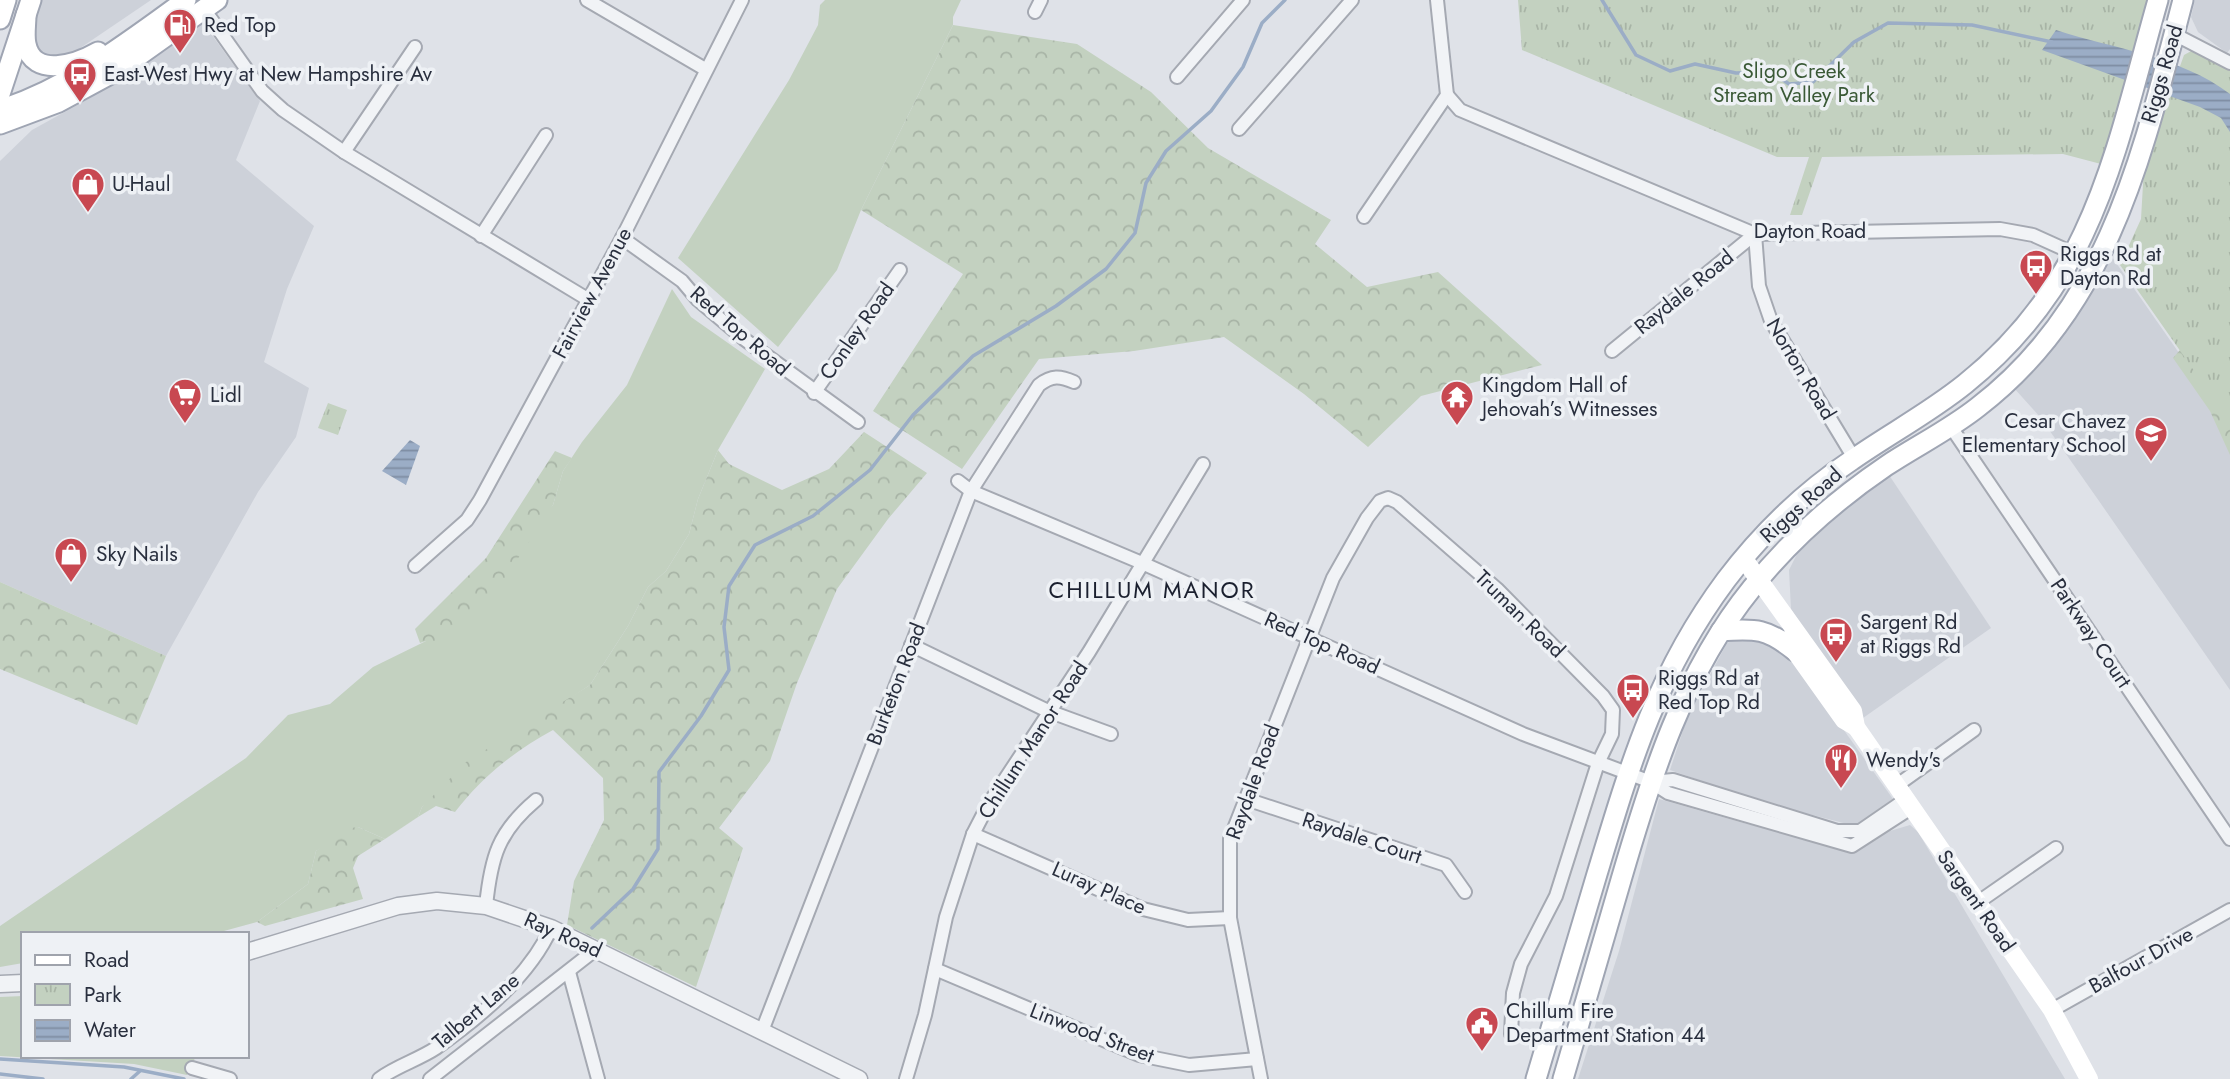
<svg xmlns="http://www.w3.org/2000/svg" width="2230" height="1079" font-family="Jost,sans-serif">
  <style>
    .built { fill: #cdd1d9 }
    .green { fill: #c3d1c0 }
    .forest { fill: url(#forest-crowns) }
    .park { fill: url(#park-tufts) }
    .water { fill: url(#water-rules) }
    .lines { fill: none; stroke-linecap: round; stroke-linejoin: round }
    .stream { stroke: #9badc6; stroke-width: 3.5 }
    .minor-casing { stroke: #a5a9b2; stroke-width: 16 }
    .tertiary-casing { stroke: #a5a9b2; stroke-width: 19 }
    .primary-casing { stroke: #9fa5b3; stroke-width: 23 }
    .minor { stroke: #f1f3f6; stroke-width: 12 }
    .tertiary { stroke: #f1f3f6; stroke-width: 16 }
    .secondary { stroke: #fff; stroke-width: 18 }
    .primary { stroke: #fff; stroke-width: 19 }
    .labels { text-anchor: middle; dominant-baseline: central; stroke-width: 7; stroke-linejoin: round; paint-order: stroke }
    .poi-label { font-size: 21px; fill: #292f3e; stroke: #eef1f5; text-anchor: start }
    .park-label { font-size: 21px; fill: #3a5936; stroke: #eef1f5 }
    .street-label { font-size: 21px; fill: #292f3e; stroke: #eef1f5 }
    .neighbourhood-label { font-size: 23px; letter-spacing: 2px; fill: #1b202f; stroke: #eef1f5 }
  </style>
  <defs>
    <pattern id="forest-crowns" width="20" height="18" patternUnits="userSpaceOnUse" patternTransform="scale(1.75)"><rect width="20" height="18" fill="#c3d1c0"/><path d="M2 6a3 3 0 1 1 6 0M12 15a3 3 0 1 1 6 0" fill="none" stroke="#a8b4a6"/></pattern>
    <pattern id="park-tufts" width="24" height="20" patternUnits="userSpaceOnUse" patternTransform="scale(1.75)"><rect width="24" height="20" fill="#c3d1c0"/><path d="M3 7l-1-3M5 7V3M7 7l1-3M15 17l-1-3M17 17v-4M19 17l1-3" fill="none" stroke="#a8b4a6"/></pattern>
    <pattern id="water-rules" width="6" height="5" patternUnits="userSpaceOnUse" patternTransform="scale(1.75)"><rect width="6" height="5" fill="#9badc6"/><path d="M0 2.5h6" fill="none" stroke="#7e8da2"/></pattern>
  </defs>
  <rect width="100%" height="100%" fill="#dfe2e8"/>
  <!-- built -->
  <g class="built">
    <polygon points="40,0 151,0 64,59 36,55 30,39"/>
    <polygon points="2195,0 2230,0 2230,49 2227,53 2198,32 2191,17"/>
    <polygon points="201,20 260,101 236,160 314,226 287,289 264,362 309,388 296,437 258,492 166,656 0,582 0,161 32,130 90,98"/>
    <polygon points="2112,257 2230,426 2230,690 2099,501 2040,417 2013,387 2064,333 2099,283"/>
    <polygon points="1889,475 1991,628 1863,718 1791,609 1789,570 1797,554 1836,516"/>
    <polygon points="1755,630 1781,642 1893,799 1855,826 1759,801 1670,770 1687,718 1727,643"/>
    <polygon points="1659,799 1747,824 1843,845 1910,825 1918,832 2065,1079 1578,1079 1619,951"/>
  </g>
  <!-- green -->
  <g class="green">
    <polygon points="825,0 961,0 953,17 953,25 861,210 837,270 778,347 678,258 789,80 818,25 820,5"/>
    <polygon points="672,289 691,317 765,369 718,450 698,499 689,534 666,571 648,587 628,626 590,685 536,721 422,807 418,817 385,839 358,827 316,851 308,884 257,922 213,934 23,934 23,963 0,967 0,926 246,758 288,715 330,704 373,667 426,641 553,505 563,471 582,442 627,385"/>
    <polygon points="23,996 23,1056 196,1056 187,1075 134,1064 0,1056 0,997"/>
  </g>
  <!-- forest -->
  <g class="forest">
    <polygon points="953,25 1077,44 1151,92 1208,148 1331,220 1315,244 1367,287 1438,272 1542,365 1421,396 1368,447 1304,394 1224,337 1134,351 1039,359 962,469 873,411 963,274 861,210"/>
    <polygon points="2230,228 2230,455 2210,411 2173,358 2206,320"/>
    <path d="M864 432 927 473 888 519 837 589 797 683 770 761 719 828 743 848 696 987 567 925 574 881 604 820 603 778 553 730C514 751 482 777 455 812L436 806 418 817 422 807 466 762 590 685 628 626 648 587 666 571 689 534 698 499 718 450 729 464 782 490 829 469Z"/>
    <polygon points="555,451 572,458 563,471 553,505 492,598 432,647 426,641 420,643 415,629 486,558"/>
    <polygon points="0,582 166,656 137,725 0,669"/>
    <polygon points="358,827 385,839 358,856 353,868 363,899 265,926 257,922 308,884 316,851 344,829"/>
  </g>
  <!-- park -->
  <g class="park">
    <polygon points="1518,0 2151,0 2101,164 2063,154 1822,157 1802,215 1790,215 1809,157 1777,157 1522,50"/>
    <polygon points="2193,50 2230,69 2230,422 2120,265 2141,219 2144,167 2184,55"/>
    <polygon points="328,403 347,410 338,435 318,428"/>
  </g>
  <!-- water -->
  <g class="water">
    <path d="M2056 30C2114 49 2180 56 2230 94V132L2221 118 2200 107 2042 50Z"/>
    <polygon points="410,440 420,446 406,485 382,471"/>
  </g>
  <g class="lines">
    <!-- stream -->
    <g class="stream">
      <polyline points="1602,0 1636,55 1670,71 1695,64 1736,73 1772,72 1789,84 1813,82 1854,42 1888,23 1972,25 2052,42"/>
      <polyline points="592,928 633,889 658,849 659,772 701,716 729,670 724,627 729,586 755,545 813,516 870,470 913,415 973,356 1056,306 1106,269 1135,233 1146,183 1166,151 1211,111 1243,67 1262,23 1285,0"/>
      <polyline points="0,1059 124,1067 184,1079"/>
      <polyline points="0,1074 43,1079"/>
      <polyline points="131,1079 140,1071"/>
    </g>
    <defs>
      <g id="minor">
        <polyline points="587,0 705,69"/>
        <polyline points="204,9 262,91 283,110 344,152 589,300"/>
        <polyline points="1035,12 1041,0"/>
        <polyline points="2174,34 2230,63"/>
        <polyline points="1177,77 1243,0"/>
        <polyline points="1447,95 1460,110 1755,234 2000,229 2033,235 2075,254"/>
        <polyline points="1239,129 1352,0"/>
        <polyline points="344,152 415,47"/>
        <polyline points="1364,217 1447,95 1437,0"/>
        <polyline points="1755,234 1759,286 1771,321 1854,458"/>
        <polyline points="481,236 546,135"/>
        <polyline points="622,238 682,281 698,300 744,339 858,422"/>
        <polyline points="1612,351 1755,234"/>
        <polyline points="814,393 900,270"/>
        <polyline points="1951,427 2230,839"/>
        <polyline points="958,481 971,491 1142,563 1523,734 1651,782 1668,793 1852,846 1911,808"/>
        <polyline points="415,566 467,520 480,500 622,238 742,0"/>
        <polyline points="911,645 1048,711 1111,734"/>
        <polyline points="1651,782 1673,780 1837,831 1860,831 1905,800"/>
        <polyline points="1896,786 1974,730"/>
        <polyline points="1246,799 1446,865 1465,892"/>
        <polyline points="973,834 1143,909 1188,920 1230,918"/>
        <polyline points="1977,903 2056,848"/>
        <path d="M486 906C491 857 498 832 536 800"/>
        <polyline points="935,969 1139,1055 1189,1065 1257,1059"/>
        <polyline points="569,972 598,1079"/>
        <polyline points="2052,1010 2230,910"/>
        <path d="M762 1031 971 491 1039 385C1052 375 1060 376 1074 382"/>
        <polyline points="192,1068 230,1079"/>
        <path d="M379 1079C396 1066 418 1060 436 1048 479 1018 530 976 551 928"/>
        <polyline points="430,1079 595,950"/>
        <polyline points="906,1079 925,1015 946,917 973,834 988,805 1089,652 1203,464"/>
        <polyline points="1261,1079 1230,918 1230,839 1333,578 1367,518 1380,501 1388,498 1397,502 1497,589 1603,696 1613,710 1612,734 1598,763 1556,896 1521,964 1513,993 1511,1034"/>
      </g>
      <g id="tertiary">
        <polyline points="247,952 398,906 437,901 486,906 551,928 859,1079"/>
        <polyline points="0,984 23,983"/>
      </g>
      <g id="primary">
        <path d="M26 15C26 24 24 35 26 44 33 79 77 64 98 52"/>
        <polyline points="0,19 6,0"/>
        <polyline points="0,94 31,0"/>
        <path d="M0 110C70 87 127 43 186 0"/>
        <polyline points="0,124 59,102 120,69 217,0"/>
        <path d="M1721 631C1756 628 1768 629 1795 651"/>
        <path d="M1536 1079C1556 1011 1577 943 1597 874 1630 765 1656 674 1726 580 1761 534 1804 492 1852 460 1889 434 1929 413 1965 384 2095 280 2115 151 2158 0"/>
        <path d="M1563 1079C1582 1013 1601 947 1621 880 1651 777 1683 673 1752 588 1790 540 1836 500 1886 466 1916 446 1949 430 1978 407 2110 306 2143 152 2183 0"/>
      </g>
    </defs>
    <!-- minor casing -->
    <use href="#minor" class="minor-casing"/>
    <!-- tertiary casing -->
    <use href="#tertiary" class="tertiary-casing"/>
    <!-- primary casing -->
    <use href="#primary" class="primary-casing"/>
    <!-- minor -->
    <use href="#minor" class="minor"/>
    <!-- tertiary -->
    <use href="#tertiary" class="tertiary"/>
    <!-- secondary -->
    <g class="secondary">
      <polyline points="1744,559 1853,711 1856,727 2052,1010 2089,1079"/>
      <polyline points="1787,640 1844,720 1856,727"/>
    </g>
    <!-- primary -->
    <use href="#primary" class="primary"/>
  </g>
  <!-- icons -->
  <defs>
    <symbol id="fuel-pin" viewBox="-11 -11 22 30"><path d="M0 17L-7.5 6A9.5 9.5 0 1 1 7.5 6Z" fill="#c84851" stroke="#eef1f5"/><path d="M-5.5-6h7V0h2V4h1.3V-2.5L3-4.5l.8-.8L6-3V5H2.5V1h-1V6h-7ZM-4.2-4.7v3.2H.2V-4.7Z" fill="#fff"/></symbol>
    <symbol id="bus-pin" viewBox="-11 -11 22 30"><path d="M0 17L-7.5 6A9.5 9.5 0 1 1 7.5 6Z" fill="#c84851" stroke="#eef1f5"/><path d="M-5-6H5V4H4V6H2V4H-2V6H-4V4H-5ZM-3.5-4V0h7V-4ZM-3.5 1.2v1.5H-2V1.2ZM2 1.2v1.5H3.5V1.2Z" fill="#fff"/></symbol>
    <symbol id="shop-pin" viewBox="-11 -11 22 30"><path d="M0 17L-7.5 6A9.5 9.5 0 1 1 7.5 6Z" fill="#c84851" stroke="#eef1f5"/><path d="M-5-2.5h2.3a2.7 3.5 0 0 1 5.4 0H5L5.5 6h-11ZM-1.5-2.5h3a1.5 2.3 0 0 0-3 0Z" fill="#fff"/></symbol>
    <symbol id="supermarket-pin" viewBox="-11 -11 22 30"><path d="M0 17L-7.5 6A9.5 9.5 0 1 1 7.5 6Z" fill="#c84851" stroke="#eef1f5"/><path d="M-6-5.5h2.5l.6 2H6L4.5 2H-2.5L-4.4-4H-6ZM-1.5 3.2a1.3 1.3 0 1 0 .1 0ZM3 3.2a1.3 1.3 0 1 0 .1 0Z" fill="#fff"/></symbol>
    <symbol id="temple-pin" viewBox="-11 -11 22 30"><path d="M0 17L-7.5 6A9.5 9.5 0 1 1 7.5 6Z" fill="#c84851" stroke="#eef1f5"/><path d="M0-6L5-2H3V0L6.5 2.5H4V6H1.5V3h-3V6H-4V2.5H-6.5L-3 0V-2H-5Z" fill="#fff"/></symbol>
    <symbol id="school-pin" viewBox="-11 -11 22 30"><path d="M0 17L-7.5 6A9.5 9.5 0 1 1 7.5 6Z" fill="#c84851" stroke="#eef1f5"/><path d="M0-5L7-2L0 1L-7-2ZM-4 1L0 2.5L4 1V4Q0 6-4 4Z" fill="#fff"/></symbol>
    <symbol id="restaurant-pin" viewBox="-11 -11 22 30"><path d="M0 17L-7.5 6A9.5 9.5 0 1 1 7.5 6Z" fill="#c84851" stroke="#eef1f5"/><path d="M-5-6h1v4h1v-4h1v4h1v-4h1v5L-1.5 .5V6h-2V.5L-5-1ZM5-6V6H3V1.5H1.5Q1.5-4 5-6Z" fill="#fff"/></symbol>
    <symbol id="civic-pin" viewBox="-11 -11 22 30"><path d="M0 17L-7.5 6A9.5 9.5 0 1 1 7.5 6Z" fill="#c84851" stroke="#eef1f5"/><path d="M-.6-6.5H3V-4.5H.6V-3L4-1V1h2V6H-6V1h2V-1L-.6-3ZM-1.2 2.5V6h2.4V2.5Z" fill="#fff"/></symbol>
  </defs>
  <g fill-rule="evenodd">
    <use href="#fuel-pin" x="161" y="6" width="38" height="52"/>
    <use href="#bus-pin" x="61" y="55" width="38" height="52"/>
    <use href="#shop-pin" x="69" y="165" width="38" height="52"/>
    <use href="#bus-pin" x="2017" y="247" width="38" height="52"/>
    <use href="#supermarket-pin" x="166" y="376" width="38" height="52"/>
    <use href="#temple-pin" x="1438" y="378" width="38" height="52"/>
    <use href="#school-pin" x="2132" y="414" width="38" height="52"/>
    <use href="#shop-pin" x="52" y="535" width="38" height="52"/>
    <use href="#bus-pin" x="1817" y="615" width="38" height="52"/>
    <use href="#bus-pin" x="1614" y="671" width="38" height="52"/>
    <use href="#restaurant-pin" x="1822" y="741" width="38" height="52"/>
    <use href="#civic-pin" x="1463" y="1004" width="38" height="52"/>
  </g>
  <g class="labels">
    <!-- poi labels -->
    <g class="poi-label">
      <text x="204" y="25">Red Top</text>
      <text x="104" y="74">East-West Hwy at New Hampshire Av</text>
      <text x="112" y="184">U-Haul</text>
      <text x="2060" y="254">Riggs Rd at<tspan x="2060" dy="24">Dayton Rd</tspan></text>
      <text x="1482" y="385">Kingdom Hall of<tspan x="1482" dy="24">Jehovah’s Witnesses</tspan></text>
      <text x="210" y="395">Lidl</text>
      <text x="2126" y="421" text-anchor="end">Cesar Chavez<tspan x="2126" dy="24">Elementary School</tspan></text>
      <text x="96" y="554">Sky Nails</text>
      <text x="1860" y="622">Sargent Rd<tspan x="1860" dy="24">at Riggs Rd</tspan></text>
      <text x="1658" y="678">Riggs Rd at<tspan x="1658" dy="24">Red Top Rd</tspan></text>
      <text x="1866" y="760">Wendy's</text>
      <text x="1506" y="1011">Chillum Fire<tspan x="1506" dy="24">Department Station 44</tspan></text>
    </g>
    <!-- park labels -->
    <g class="park-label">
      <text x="1794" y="71">Sligo Creek<tspan x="1794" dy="24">Stream Valley Park</tspan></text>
    </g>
    <!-- street labels -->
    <g class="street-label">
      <text transform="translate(2162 74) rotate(-74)">Riggs Road</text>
      <text x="1810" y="231">Dayton Road</text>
      <text transform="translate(1684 292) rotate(-39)">Raydale Road</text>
      <text transform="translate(592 293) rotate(-62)">Fairview Avenue</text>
      <text transform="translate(740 331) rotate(41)">Red Top Road</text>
      <text transform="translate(857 331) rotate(-55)">Conley Road</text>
      <text transform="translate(1801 369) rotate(59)">Norton Road</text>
      <text transform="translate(1801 505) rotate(-42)">Riggs Road</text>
      <text transform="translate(1520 614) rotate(44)">Truman Road</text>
      <text transform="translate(2091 633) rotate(56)">Parkway Court</text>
      <text transform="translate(1322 643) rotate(24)">Red Top Road</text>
      <text transform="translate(896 684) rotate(-69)">Burketon Road</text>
      <text transform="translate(1033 740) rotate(-57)">Chillum Manor Road</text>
      <text transform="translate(1253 782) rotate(-70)">Raydale Road</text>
      <text transform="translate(1362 838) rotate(18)">Raydale Court</text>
      <text transform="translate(1099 888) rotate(24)">Luray Place</text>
      <text transform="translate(1976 901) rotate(55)">Sargent Road</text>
      <text transform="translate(563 935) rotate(24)">Ray Road</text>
      <text transform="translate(2141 960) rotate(-29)">Balfour Drive</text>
      <text transform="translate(476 1011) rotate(-40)">Talbert Lane</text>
      <text transform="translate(1092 1033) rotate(21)">Linwood Street</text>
    </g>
    <!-- neighbourhood labels -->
    <g class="neighbourhood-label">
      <text x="1152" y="590">CHILLUM MANOR</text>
    </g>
  </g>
  <!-- legend -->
  <rect x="21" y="932" width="228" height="126" fill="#eef1f5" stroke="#9fa3ac" stroke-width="2"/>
  <rect x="35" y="955" width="35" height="10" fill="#ffffff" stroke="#9fa3ac" stroke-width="2"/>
  <text x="84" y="967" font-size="21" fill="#292f3e">Road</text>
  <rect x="35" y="984" width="35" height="21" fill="url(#park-tufts)" stroke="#9fa3ac" stroke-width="2"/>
  <text x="84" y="1002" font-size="21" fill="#292f3e">Park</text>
  <rect x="35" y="1020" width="35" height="21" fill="url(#water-rules)" stroke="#9fa3ac" stroke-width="2"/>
  <text x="84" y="1037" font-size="21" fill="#292f3e">Water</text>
</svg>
